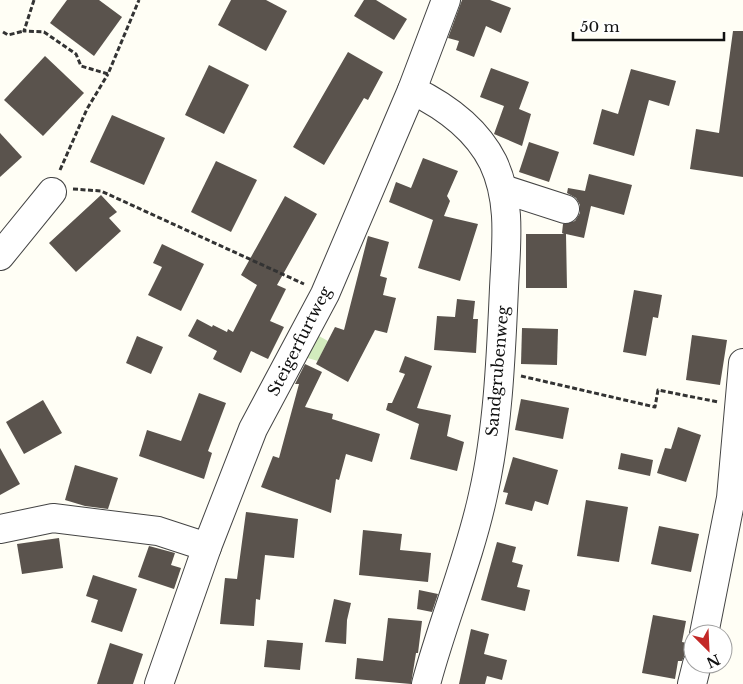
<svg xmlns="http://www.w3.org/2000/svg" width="743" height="684" font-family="'Libre Baskerville',serif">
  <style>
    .grass { fill: #d2ebbd }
    .building { fill: #5a534d }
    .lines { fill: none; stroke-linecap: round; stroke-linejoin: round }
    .minor-casing { stroke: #444; stroke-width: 30 }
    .path { stroke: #333; stroke-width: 3; stroke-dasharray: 5 2.5; stroke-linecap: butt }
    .minor { stroke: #fff; stroke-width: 28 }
    .labels { text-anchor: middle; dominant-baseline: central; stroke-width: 5; stroke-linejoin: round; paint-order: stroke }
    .street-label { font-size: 16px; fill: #111; stroke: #fff }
  </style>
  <rect width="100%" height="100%" fill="#fffef5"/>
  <!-- grass -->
  <polygon class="grass" points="317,335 328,341 318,361 304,357"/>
  <!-- building -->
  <g class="building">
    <polygon points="67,0 99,0 122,17 94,56 50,23"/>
    <polygon points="231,0 266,0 287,11 266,51 218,25"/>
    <polygon points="364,0 376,0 407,19 394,40 354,16"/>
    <polygon points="462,0 490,0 511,8 501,33 486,26 474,57 456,50 459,41 448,38"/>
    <polygon points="733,31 743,31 743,177 690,169 696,129 719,133"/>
    <polygon points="348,52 383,72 368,100 364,98 324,165 293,147"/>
    <polygon points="45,56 84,93 43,136 4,100"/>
    <polygon points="209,65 249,85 224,134 185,115"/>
    <polygon points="491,68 529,82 519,109 531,114 522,146 494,134 504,106 480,97"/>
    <polygon points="631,69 676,81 669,106 649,100 634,156 593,144 602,109 618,114"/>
    <polygon points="112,115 165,138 144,185 90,162"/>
    <polygon points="0,133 22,157 0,177"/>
    <polygon points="529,142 559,152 549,182 519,172"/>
    <polygon points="423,158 458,171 447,196 450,201 444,216 478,224 460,281 418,268 433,220 389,202 396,182 411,188"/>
    <polygon points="216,161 257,180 231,232 191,212"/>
    <polygon points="589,174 632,185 624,215 591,206 584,238 566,234 567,288 526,288 526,234 564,234 562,233 563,224 575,221 580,213 580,205 576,198 567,193 568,188 585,191"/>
    <polygon points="101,195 117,212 109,218 121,231 76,272 49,243"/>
    <polygon points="285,196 317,214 277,285 286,289 270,321 284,327 268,359 251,351 241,373 213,359 217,351 188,336 197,319 212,327 213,325 227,332 228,329 233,332 257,285 241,275"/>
    <polygon points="368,236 389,242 380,276 387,278 383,295 396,298 387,333 375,330 348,382 316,364 335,327 344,330"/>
    <polygon points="162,244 204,264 181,311 148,295 162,267 153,263"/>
    <polygon points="634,290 662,295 658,318 653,317 646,356 623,352"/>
    <polygon points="457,299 475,301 473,319 478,319 476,353 434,350 437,316 455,317"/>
    <polygon points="522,328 558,329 557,365 521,364"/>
    <polygon points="692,335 727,340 720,385 686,380"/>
    <polygon points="137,336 163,347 151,374 126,363"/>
    <polygon points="405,356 432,366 417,408 451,415 447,436 464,442 457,471 410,459 419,424 386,410 388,403 392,403 405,374 399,372"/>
    <polygon points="305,364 322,372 305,407 333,414 332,419 380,434 372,462 346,454 339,480 336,479 331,513 261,487 273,456 279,458 299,384 295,384"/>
    <polygon points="199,393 226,403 208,451 212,453 204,479 139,456 147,430 181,441"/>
    <polygon points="521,399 569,408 563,439 515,430"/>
    <polygon points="43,400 62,433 24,454 6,422"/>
    <polygon points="678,427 701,435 686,482 657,473 665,448 671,449"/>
    <polygon points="0,448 20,484 0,495"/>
    <polygon points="621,453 653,460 650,476 618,469"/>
    <polygon points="513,457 558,470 548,505 535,501 532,511 505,504 508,493 503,492"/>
    <polygon points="75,465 118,478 108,509 85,506 65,500"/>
    <polygon points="586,500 628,507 619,562 577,556"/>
    <polygon points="246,512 298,519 294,558 265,555 260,600 256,599 254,626 220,624 225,578 237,579"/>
    <polygon points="659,526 699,534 691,572 651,564"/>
    <polygon points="363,530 402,534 400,550 431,553 428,582 359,575"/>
    <polygon points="59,538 63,568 22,574 17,544"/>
    <polygon points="497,542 516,547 512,562 523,565 517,587 530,590 525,611 481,600"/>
    <polygon points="149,546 175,553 171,565 181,568 174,589 138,577"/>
    <polygon points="93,575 137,589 122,632 91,622 98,600 86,596"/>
    <polygon points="419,590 438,594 432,612 417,609"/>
    <polygon points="334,599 351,603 347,620 346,644 325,642"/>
    <polygon points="653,615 686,621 682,642 687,643 685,654 682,661 678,661 675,679 642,673"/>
    <polygon points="388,618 422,621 418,653 416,653 411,684 355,679 357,658 383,661"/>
    <polygon points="471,629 489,634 484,654 507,660 502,680 487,676 485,684 459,684"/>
    <polygon points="267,640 303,643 300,670 264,667"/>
    <polygon points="110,643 143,654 133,684 97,684"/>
  </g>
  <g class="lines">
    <defs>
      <g id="minor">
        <path d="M412 90C445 106 476 128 493 162 512 202 506 245 504 288 501 355 498 430 483 495 469 560 443 620 426 684"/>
        <polyline points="503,189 565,209"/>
        <polyline points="0,256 52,192"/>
        <polyline points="0,529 53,518 158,531 207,547"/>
        <polyline points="704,634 731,498 743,363"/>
        <polyline points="159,684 207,547 253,429 325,294 412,90 446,0"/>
        <polyline points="692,684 697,664"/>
      </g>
    </defs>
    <!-- minor casing -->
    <use href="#minor" class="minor-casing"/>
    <!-- path -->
    <g class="path">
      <polyline points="34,0 24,31 44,32 76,54 81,66 108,74 139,0"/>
      <polyline points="3,32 8,35 24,31"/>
      <polyline points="60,170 87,109 108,74"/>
      <polyline points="73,189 101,191 304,284"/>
      <polyline points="521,376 655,407 658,390 718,402"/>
    </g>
    <!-- minor -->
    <use href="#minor" class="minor"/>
  </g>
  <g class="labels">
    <!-- street labels -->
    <g class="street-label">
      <text transform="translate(299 341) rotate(-63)">Steigerfurtweg</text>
      <text transform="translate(497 371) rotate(-85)">Sandgrubenweg</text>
    </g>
  </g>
  <!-- north arrow -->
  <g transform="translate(708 649) rotate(156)"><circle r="24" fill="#ffffff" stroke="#a0a0a0"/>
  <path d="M0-4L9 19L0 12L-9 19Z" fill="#c32827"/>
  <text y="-8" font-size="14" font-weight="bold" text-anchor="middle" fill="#111111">N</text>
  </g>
  <!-- scale -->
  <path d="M573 32v8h151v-8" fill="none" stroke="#111111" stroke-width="2.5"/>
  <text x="580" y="32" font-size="15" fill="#111111" stroke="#ffffff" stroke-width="4" paint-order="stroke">50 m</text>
</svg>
